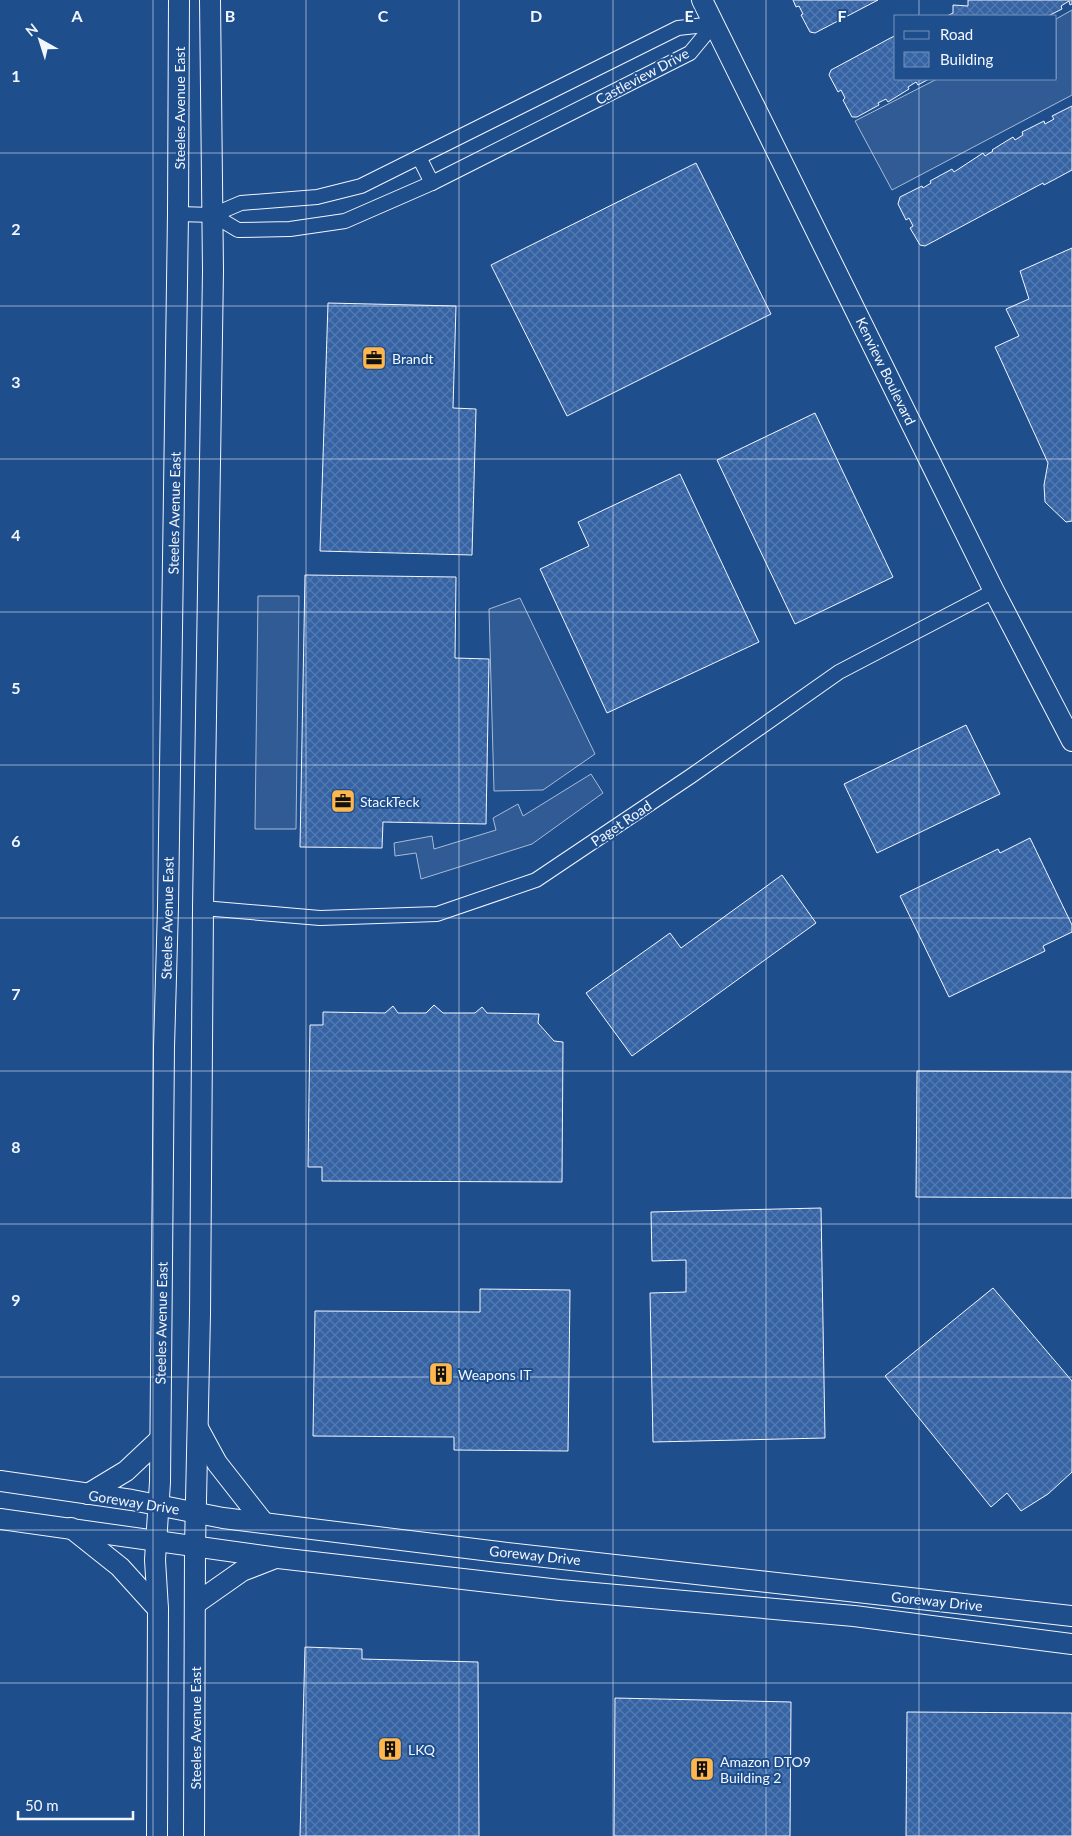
<svg xmlns="http://www.w3.org/2000/svg" width="1072" height="1836" font-family="Lato,sans-serif">
  <style>
    .parking { fill: #305b95; stroke: #a8bbd7 }
    .building { fill: url(#building-cross-hatch); stroke: #f2f6ff }
    .lines { fill: none; stroke-linecap: round; stroke-linejoin: round }
    .street-casing { stroke: #f2f6ff; stroke-width: 16 }
    .secondary-casing { stroke: #f2f6ff; stroke-width: 22 }
    .street { stroke: #1f4e8c; stroke-width: 14 }
    .secondary { stroke: #1f4e8c; stroke-width: 20 }
    .grid { fill: none; stroke: #f2f6ff; stroke-width: 1; stroke-opacity: 0.55 }
    .labels { text-anchor: middle; dominant-baseline: central; stroke-width: 4; stroke-linejoin: round; paint-order: stroke }
    .street-label { font-size: 14px; fill: #f2f6ff; stroke: #1f4e8c }
    .poi-label { font-size: 14px; fill: #f2f6ff; stroke: #1f4e8c; text-anchor: start }
    .grid-label { font-size: 16px; text-anchor: middle; font-weight: bold; fill: #f2f6ff; stroke: #1f4e8c; stroke-width: 4; stroke-linejoin: round; paint-order: stroke }
  </style>
  <defs>
    <pattern id="building-cross-hatch" width="8" height="8" patternUnits="userSpaceOnUse" patternTransform="scale(1.25)"><rect width="8" height="8" fill="#3563a3"/><path d="M0 0l8 8M0 8l8-8" fill="none" stroke="#537ab1"/></pattern>
  </defs>
  <rect width="100%" height="100%" fill="#1f4e8c"/>
  <!-- parking -->
  <g class="parking">
    <polygon points="1072,10 1072,95 892,190 855,121 937,79 1056,79 1056,19"/>
    <polygon points="258,596 299,596 296,829 255,829"/>
    <polygon points="520,598 595,754 543,790 494,791 489,609"/>
    <polygon points="591,774 603,793 532,844 421,879 416,853 395,856 394,843 432,836 434,849 496,830 493,818 518,804 523,816"/>
  </g>
  <!-- building -->
  <g class="building">
    <polygon points="793,0 878,0 815,33 810,32 801,15 803,14 799,6 796,7"/>
    <polygon points="968,0 1072,0 1072,4 1070,5 1069,1 1061,6 1062,9 1048,16 947,16 953,13 953,5 968,6"/>
    <polygon points="896,35 896,79 929,79 918,85 916,82 908,87 909,89 888,102 886,99 878,103 879,105 857,117 852,117 843,100 845,98 841,90 838,92 829,75 831,70"/>
    <polygon points="1072,106 1072,170 1044,185 1043,183 925,246 920,245 910,228 913,226 909,218 906,220 898,204 900,197 922,186 923,188 931,183 930,181 952,169 954,172 983,153 985,156 993,151 992,150 1013,137 1015,140 1023,135 1022,132 1044,121 1045,124 1054,119 1052,116"/>
    <polygon points="696,163 771,314 567,416 491,265"/>
    <polygon points="1072,248 1072,521 1066,522 1045,502 1044,485 1048,463 995,347 1019,336 1006,309 1029,299 1020,271"/>
    <polygon points="328,303 456,306 453,408 476,409 472,555 320,551"/>
    <polygon points="815,413 893,577 795,624 717,460"/>
    <polygon points="680,474 759,642 607,713 540,569 589,546 578,522"/>
    <polygon points="305,575 456,577 455,658 489,659 486,824 383,822 382,848 300,847"/>
    <polygon points="966,725 1000,794 877,853 844,784"/>
    <polygon points="1030,838 1072,925 1072,932 1043,946 1045,951 949,997 900,896 998,849 1000,853"/>
    <polygon points="782,875 816,923 632,1056 586,993 670,933 681,948"/>
    <polygon points="434,1005 443,1013 475,1013 482,1007 487,1013 539,1014 538,1023 554,1041 563,1042 562,1182 322,1181 322,1167 308,1167 310,1025 323,1025 323,1012 385,1013 393,1006 398,1013 426,1013"/>
    <polygon points="917,1071 1072,1072 1072,1198 916,1197"/>
    <polygon points="821,1208 825,1438 653,1442 650,1293 686,1292 686,1260 652,1261 651,1212"/>
    <polygon points="993,1288 1072,1381 1072,1472 1048,1494 1021,1511 1007,1493 991,1507 885,1376"/>
    <polygon points="480,1289 570,1290 568,1451 454,1450 454,1437 313,1436 315,1311 480,1312"/>
    <polygon points="305,1647 362,1649 362,1659 478,1662 479,1836 300,1836"/>
    <polygon points="615,1698 791,1702 790,1836 614,1836"/>
    <polygon points="907,1712 1072,1713 1072,1836 906,1836"/>
  </g>
  <g class="lines">
    <defs>
      <g id="street">
        <polyline points="419,157 432,183"/>
        <polyline points="178,214 213,215 241,203 317,197 361,186 678,28 714,24"/>
        <polyline points="213,215 238,230 290,229 345,221 432,183 690,53 714,24"/>
        <polyline points="203,908 320,918 437,914 536,880 691,776 839,672 994,591"/>
      </g>
      <g id="secondary">
        <polyline points="702,0 994,591 1072,741"/>
        <polyline points="198,1428 217,1463 264,1523"/>
        <polyline points="0,1481 132,1500 223,1518 499,1552 1072,1616"/>
        <polyline points="88,1494 126,1471 159,1440"/>
        <polyline points="0,1519 278,1558 560,1590 854,1616 1072,1644"/>
        <polyline points="71,1528 120,1567 158,1609"/>
        <polyline points="195,1604 242,1571 273,1559"/>
        <polyline points="157,1836 158,1609 155,1560 160,1482 164,1047 168,907 178,214 179,0"/>
        <polyline points="194,1836 195,1547 200,1314 203,908 213,271 210,0"/>
      </g>
    </defs>
    <!-- street casing -->
    <use href="#street" class="street-casing"/>
    <!-- secondary casing -->
    <use href="#secondary" class="secondary-casing"/>
    <!-- street -->
    <use href="#street" class="street"/>
    <!-- secondary -->
    <use href="#secondary" class="secondary"/>
  </g>
  <!-- grid -->
  <path class="grid" d="M153 0V1836M306 0V1836M459 0V1836M613 0V1836M766 0V1836M919 0V16M919 79V1836M0 153H1072M0 306H1072M0 459H1072M0 612H1072M0 765H1072M0 918H1072M0 1071H1072M0 1224H1072M0 1377H1072M0 1530H1072M0 1683H1072"/>
  <!-- icons -->
  <defs>
    <symbol id="office-square" viewBox="-11 -11 22 22"><rect x="-9" y="-9" width="18" height="18" rx="4" fill="#ffb74d" stroke="#1f4e8c"/><path d="M-6-3h4V-5.5h4V-3h4V5H-6ZM-1-4.5V-3h2v-1.5ZM-6 0V1H6V0Z" fill="#111"/></symbol>
    <symbol id="building-square" viewBox="-11 -11 22 22"><rect x="-9" y="-9" width="18" height="18" rx="4" fill="#ffb74d" stroke="#1f4e8c"/><path d="M-4-6H4V6H1V3H-1V6H-4ZM-2.5-4.3h1.7v1.8h-1.7ZM.8-4.3h1.7v1.8H.8ZM-2.5-1h1.7V.8h-1.7ZM.8-1h1.7V.8H.8Z" fill="#111"/></symbol>
  </defs>
  <g fill-rule="evenodd">
    <use href="#office-square" x="360" y="344" width="28" height="28"/>
    <use href="#office-square" x="329" y="787" width="28" height="28"/>
    <use href="#building-square" x="427" y="1360" width="28" height="28"/>
    <use href="#building-square" x="376" y="1735" width="28" height="28"/>
    <use href="#building-square" x="688" y="1755" width="28" height="28"/>
  </g>
  <g class="labels">
    <!-- street labels -->
    <g class="street-label">
      <text transform="translate(642 76) rotate(-28)">Castleview Drive</text>
      <text transform="translate(179 108) rotate(-90)">Steeles Avenue East</text>
      <text transform="translate(886 371) rotate(64)">Kenview Boulevard</text>
      <text transform="translate(174 513) rotate(-89)">Steeles Avenue East</text>
      <text transform="translate(621 823) rotate(-34)">Paget Road</text>
      <text transform="translate(167 918) rotate(-89)">Steeles Avenue East</text>
      <text transform="translate(161 1323) rotate(-89)">Steeles Avenue East</text>
      <text transform="translate(134 1502) rotate(9)">Goreway Drive</text>
      <text transform="translate(535 1555) rotate(6)">Goreway Drive</text>
      <text transform="translate(937 1601) rotate(6)">Goreway Drive</text>
      <text transform="translate(195 1728) rotate(-90)">Steeles Avenue East</text>
    </g>
    <!-- poi labels -->
    <g class="poi-label">
      <text x="392" y="358">Brandt</text>
      <text x="360" y="801">StackTeck</text>
      <text x="458" y="1374">Weapons IT</text>
      <text x="408" y="1749">LKQ</text>
      <text x="720" y="1761">Amazon DTO9<tspan x="720" dy="16">Building 2</tspan></text>
    </g>
  </g>
  <g class="grid-label">
    <text x="77" y="22">A</text>
    <text x="230" y="22">B</text>
    <text x="383" y="22">C</text>
    <text x="536" y="22">D</text>
    <text x="689" y="22">E</text>
    <text x="842" y="22">F</text>
    <text x="16" y="82">1</text>
    <text x="16" y="235">2</text>
    <text x="16" y="388">3</text>
    <text x="16" y="541">4</text>
    <text x="16" y="694">5</text>
    <text x="16" y="847">6</text>
    <text x="16" y="1000">7</text>
    <text x="16" y="1153">8</text>
    <text x="16" y="1306">9</text>
  </g>
  <!-- legend -->
  <rect x="894" y="15" width="162" height="65" fill="#1f4e8c" stroke="#7391ba"/>
  <rect x="904" y="31" width="25" height="8" fill="#1f4e8c" stroke="#7391ba"/>
  <text x="940" y="40" font-size="15" fill="#f2f6ff">Road</text>
  <rect x="904" y="52" width="25" height="15" fill="url(#building-cross-hatch)" stroke="#7391ba"/>
  <text x="940" y="65" font-size="15" fill="#f2f6ff">Building</text>
  <!-- north arrow -->
  <g transform="translate(40 40) rotate(321)" stroke="#1f4e8c" stroke-width="4" paint-order="stroke">
  <path d="M0-4L9 19L0 12L-9 19Z" fill="#f2f6ff"/>
  <text y="-8" font-size="14" font-weight="bold" text-anchor="middle" fill="#f2f6ff">N</text>
  </g>
  <!-- scale -->
  <path d="M18 1811v8h115v-8" fill="none" stroke="#f2f6ff" stroke-width="2.5"/>
  <text x="25" y="1811" font-size="15" fill="#f2f6ff" stroke="#1f4e8c" stroke-width="4" paint-order="stroke">50 m</text>
</svg>
